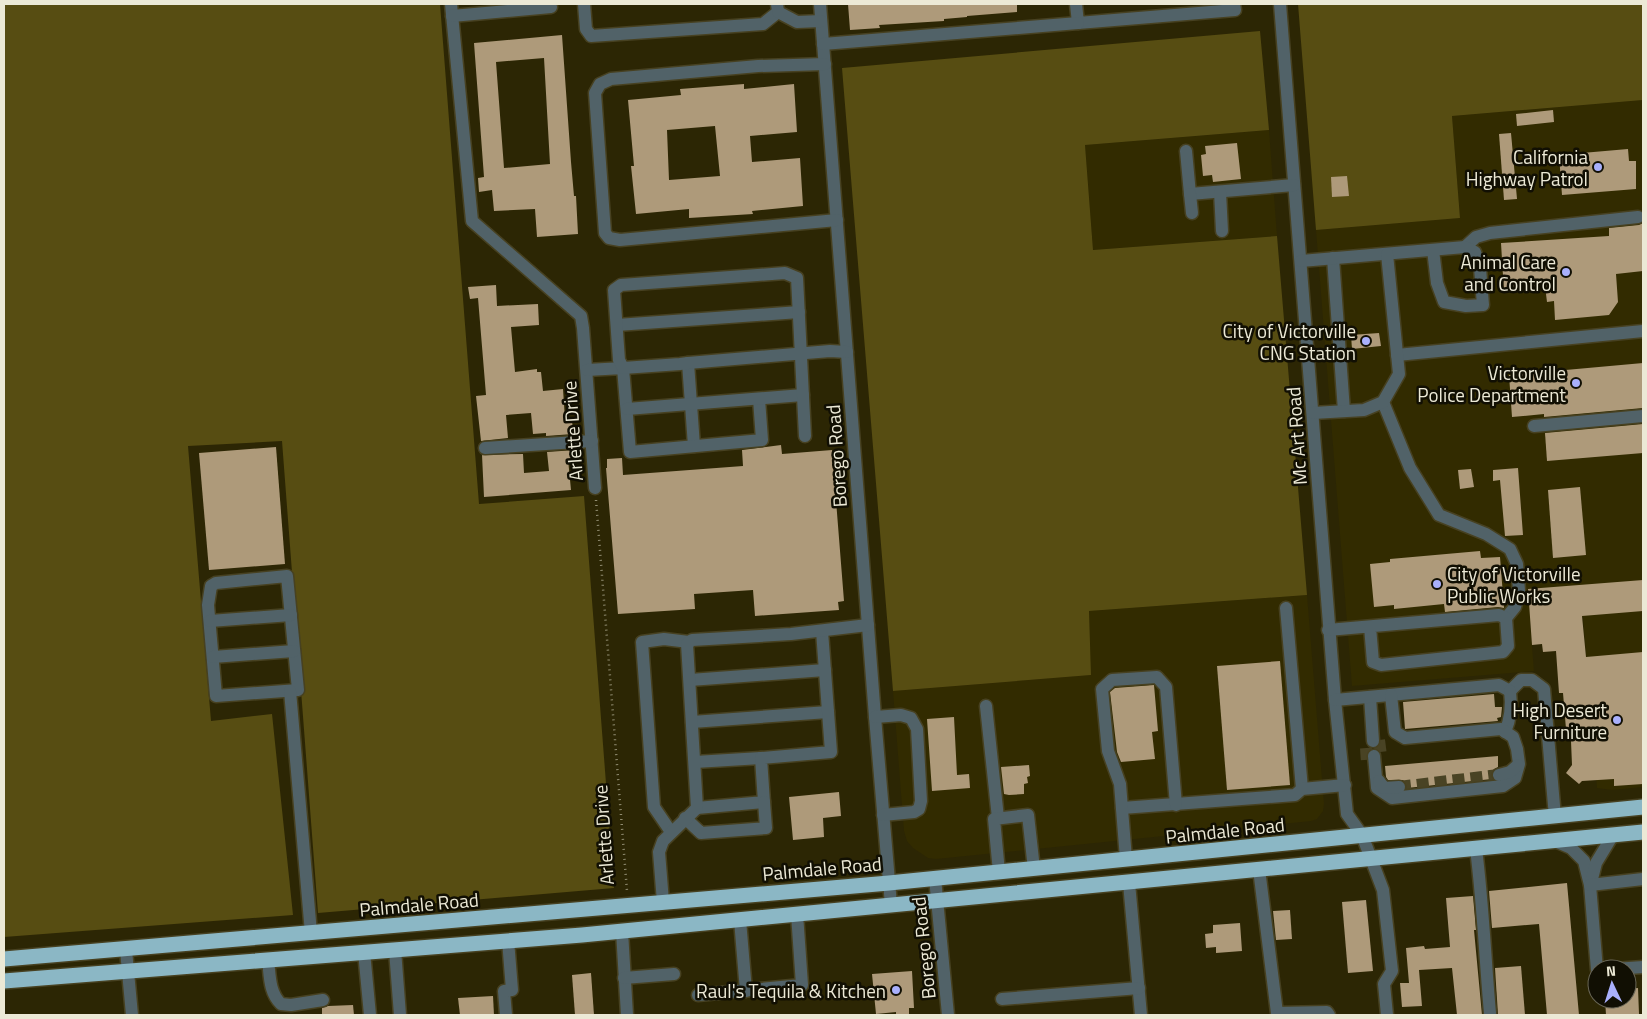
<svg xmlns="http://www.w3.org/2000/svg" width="1647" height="1019" font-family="'Titillium Web',sans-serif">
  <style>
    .built { fill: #322b00 }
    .green { fill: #574d12 }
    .building { fill: #ae9a7a; fill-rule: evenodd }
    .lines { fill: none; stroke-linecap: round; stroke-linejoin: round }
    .minor-tunnel { stroke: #494324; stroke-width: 12; stroke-dasharray: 12 6; stroke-linecap: butt }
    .minor-casing { stroke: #474121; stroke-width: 15 }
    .highway-casing { stroke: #474121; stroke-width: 18 }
    .path { stroke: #908c71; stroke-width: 2.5; stroke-dasharray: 1 4; stroke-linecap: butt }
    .minor { stroke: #516268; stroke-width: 12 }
    .highway { stroke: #8bb7c5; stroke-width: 15 }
    .poi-dot { fill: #a9b0fc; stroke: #110f03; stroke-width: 2 }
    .labels { text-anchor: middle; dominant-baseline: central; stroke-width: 5; stroke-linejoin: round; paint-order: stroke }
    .poi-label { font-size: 19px; fill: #ece9d6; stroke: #110f03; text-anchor: end }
    .street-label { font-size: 19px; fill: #ece9d6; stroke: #110f03 }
  </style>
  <rect width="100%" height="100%" fill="#2c2604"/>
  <!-- built -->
  <g class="built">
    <polygon points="1643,100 1643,787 1612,790 1597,788 1583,617 1530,622 1534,671 1352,686 1316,230 1460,218 1452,116"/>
    <polygon points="1269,130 1277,236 1093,250 1085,145"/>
    <polygon points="1307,595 1324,804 1323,811 1317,819 1311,821 936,859 928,858 913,848 907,841 904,831 893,691 1091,675 1089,611"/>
  </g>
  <!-- green -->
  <g class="green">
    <polygon points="4,4 440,4 479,504 584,496 614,888 318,913 282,441 188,446 211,721 272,714 293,915 4,937"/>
    <polygon points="1298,4 1643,4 1643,100 1452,116 1460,218 1316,230"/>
    <polygon points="1260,31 1269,130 1085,145 1093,250 1277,236 1307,595 1089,611 1091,675 893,691 842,68"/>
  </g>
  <!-- building -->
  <g class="building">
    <polygon points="848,4 1017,4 1017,12 967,16 967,17 944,19 944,21 879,25 880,28 850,30"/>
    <path d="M562 35 571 162 574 196H576L578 234 537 237 535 209 494 211 492 190 479 192 478 178 484 177 474 43ZM544 58 550 164 504 168 496 62Z"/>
    <path d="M744 84V89L794 84 797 132 750 136 752 162 800 158 803 206 752 211 753 214 689 218V209L636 214 631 166H634L628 100 681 95 680 89ZM715 126 720 176 669 180 667 130Z"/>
    <polygon points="1553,110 1554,122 1517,126 1516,114"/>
    <polygon points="1511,133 1517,199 1504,200 1499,134"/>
    <polygon points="1237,143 1241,179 1213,182 1212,175 1203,176 1201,155 1206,154 1205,146"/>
    <polygon points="1628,149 1629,161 1636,161 1636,189 1562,195 1559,155"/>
    <polygon points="1347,176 1349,196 1332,197 1331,177"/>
    <polygon points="1643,223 1643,271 1616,274 1618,302 1609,315 1555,320 1554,301 1547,302 1545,286 1518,287 1518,291 1504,292 1501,243 1609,236 1609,228 1639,225"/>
    <polygon points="496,285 497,306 538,304 539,325 511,327 515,372 537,369 537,372 541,372 543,391 563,389 565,419 572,419 573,434 546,436 546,433 533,434 531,413 506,415 508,438 481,441 476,396 486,395 478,298 470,299 468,287"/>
    <polygon points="1379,333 1381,346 1352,349 1351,335"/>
    <polygon points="1643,363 1643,408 1544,417 1544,414 1512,417 1509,375"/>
    <polygon points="1643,424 1643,453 1547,461 1545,433"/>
    <polygon points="781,445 782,454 832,450 844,601 838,602 839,610 755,616 753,590 694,594 695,609 618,614 606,468 607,468 607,459 622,458 623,475 743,466 742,450"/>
    <polygon points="276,447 285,564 209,570 199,453"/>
    <polygon points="575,450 575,459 568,459 571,490 484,497 482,455 523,454 524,473 549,471 547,452"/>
    <polygon points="1518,468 1523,535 1505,536 1500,480 1493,481 1493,470"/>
    <polygon points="1471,469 1474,487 1460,489 1458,470"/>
    <polygon points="1580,487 1586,555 1553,558 1548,490"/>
    <polygon points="1480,551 1481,558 1500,557 1504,608 1498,607 1445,612 1444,604 1394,609 1394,605 1374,607 1370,564 1390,562 1390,559"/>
    <polygon points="1643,580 1643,611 1582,616 1586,657 1643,652 1643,784 1614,786 1614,779 1582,781 1579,784 1566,773 1572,765 1571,741 1567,741 1563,693 1559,693 1556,651 1543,652 1542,644 1532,645 1528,589"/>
    <polygon points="1280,661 1290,785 1227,790 1217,666"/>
    <polygon points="1154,685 1158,731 1152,732 1155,759 1121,762 1117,752 1110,692 1115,688"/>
    <polygon points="1494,694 1495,707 1502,707 1501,717 1497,718 1498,721 1405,729 1403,702"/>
    <polygon points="954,717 957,775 969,774 970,788 932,791 927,719"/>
    <polygon points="1498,756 1498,767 1494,769 1491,772 1492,779 1407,788 1406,783 1403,780 1388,780 1386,777 1385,766"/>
    <polygon points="1029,765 1030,776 1027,777 1028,783 1024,784 1024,794 1009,795 1004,794 1001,767"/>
    <polygon points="839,792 841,816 823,818 824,837 793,840 789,797"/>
    <polygon points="1567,883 1579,1015 1547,1015 1539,924 1492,928 1489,891"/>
    <polygon points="1473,896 1476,930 1474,930 1482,1015 1457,1015 1452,968 1419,970 1422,1006 1402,1007 1400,983 1409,983 1406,948 1424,946 1425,949 1450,947 1446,898"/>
    <polygon points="1366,900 1373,971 1348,973 1342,902"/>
    <polygon points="1290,910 1292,939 1276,940 1273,911"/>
    <polygon points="1240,923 1242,951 1216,953 1216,947 1206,948 1205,934 1213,933 1213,925"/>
    <polygon points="1521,966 1525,1015 1498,1015 1495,968"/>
    <polygon points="912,971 914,1008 909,1008 909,1015 896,1015 896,1012 876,1014 872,974"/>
    <polygon points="591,973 594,1015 575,1015 572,975"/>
    <polygon points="1638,988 1639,1014 1606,1015 1605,999 1627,999 1627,989"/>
    <polygon points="493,996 494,1015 460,1015 458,998"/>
    <polygon points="353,1005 354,1015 322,1015 322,1008 328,1006"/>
  </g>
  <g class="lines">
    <!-- minor-tunnel -->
    <g class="minor-tunnel">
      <polyline points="1379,740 1381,756"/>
      <polyline points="1366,748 1367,763"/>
      <polyline points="1399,787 1499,775"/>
    </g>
    <defs>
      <g id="minor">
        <polyline points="451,4 472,221 581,316 583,328 595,488"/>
        <polyline points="584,4 586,29 591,36 763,24 778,12 777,4"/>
        <polyline points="820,4 875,717 891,905"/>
        <polyline points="1076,4 1078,23 1235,10 1234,4"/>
        <polyline points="1280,4 1335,700 1347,814 1362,835 1383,890 1392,971 1384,984 1387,1015"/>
        <polyline points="778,12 797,22 821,21"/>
        <polyline points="452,16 551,7"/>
        <polyline points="823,44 1078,23"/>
        <polyline points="825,64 758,66 611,79 600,84 595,93 605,233 609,238 620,240 837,220"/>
        <polyline points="1186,151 1190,194 1294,185"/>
        <polyline points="1220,192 1222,231"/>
        <polyline points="1190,194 1192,213"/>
        <polyline points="1465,247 1476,237 1490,233 1638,217"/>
        <polyline points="1333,258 1344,411"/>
        <polyline points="1301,261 1465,247 1475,252 1480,268 1483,305 1466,306 1444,302 1437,283 1433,250"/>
        <polyline points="617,325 799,312"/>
        <polyline points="1397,355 1643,331"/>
        <polyline points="688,363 694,446"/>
        <polyline points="587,370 623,368 630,452 762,440 759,399"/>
        <polyline points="1383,402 1410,468 1439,515 1486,534 1510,549 1517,564 1519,591 1515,607 1506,618"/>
        <polyline points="627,409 803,395"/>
        <polyline points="1313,413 1364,410 1383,402 1399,374 1387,254"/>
        <polyline points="1534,426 1643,416"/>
        <polyline points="805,436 797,278 785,273 621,285 614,290 619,360 623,368 680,364 688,363 830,351 847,352"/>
        <polyline points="485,448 592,441"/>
        <polygon points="287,576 298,690 216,696 208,605 211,586 216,583"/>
        <polyline points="1286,608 1302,789"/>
        <polyline points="210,621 291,615"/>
        <polyline points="1328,630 1499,615 1506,618 1508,646 1503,652 1381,665 1373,662 1370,627"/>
        <polyline points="213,657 294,651"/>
        <polyline points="690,680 825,670"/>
        <polyline points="290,691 311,933"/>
        <polyline points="1510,691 1521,680 1532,680 1544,689 1555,817"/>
        <polyline points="1370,697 1373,741"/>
        <polyline points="1335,700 1499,685 1510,691"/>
        <polyline points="986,706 998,818"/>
        <polyline points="875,717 901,715 911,718 917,729 921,801 919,809 914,812 883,815"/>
        <polyline points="692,722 828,712"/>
        <path d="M1505 732C1511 718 1512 706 1510 691"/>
        <polyline points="1374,756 1377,788 1392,798 1503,786 1515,778 1519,764 1517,749 1513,737 1501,729 1405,738 1395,732 1391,695"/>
        <polyline points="695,762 761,758"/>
        <polyline points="1499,775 1510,772 1518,765"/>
        <polyline points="1379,781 1384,788 1399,787"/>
        <polyline points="697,808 764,802 761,758 831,752 822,631"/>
        <polyline points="1122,808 1295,795 1302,789 1345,785"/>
        <polyline points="685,818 701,833 766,828 764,802"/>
        <polyline points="671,832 654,807 642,642 664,639 689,642"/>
        <polyline points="1555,841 1571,848 1584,861 1590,885 1597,970"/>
        <path d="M1476 849C1483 903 1485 958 1490 1013"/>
        <polyline points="1126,859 1120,784 1108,751 1102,689 1112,680 1157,677 1166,687 1176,805"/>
        <polyline points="1259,869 1277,1013 1327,1012 1329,1015"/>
        <polyline points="999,872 994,819 1028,815 1034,869"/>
        <polyline points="935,878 948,1015"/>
        <polyline points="1129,883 1141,1015"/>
        <polyline points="1591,883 1596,863 1613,835"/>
        <polyline points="1590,885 1643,879"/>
        <polyline points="663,902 659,852 663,841 697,808 687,644 692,640 791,634 868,625"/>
        <polyline points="740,920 746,991"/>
        <polyline points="622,931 627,1015"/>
        <polyline points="126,950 132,1015"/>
        <polyline points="395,950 400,1015"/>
        <polyline points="364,952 370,1015"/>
        <path d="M268 960C270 976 269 992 281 1004L291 1005 323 1000"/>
        <polyline points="1615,969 1643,967"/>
        <polyline points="624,978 674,974"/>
        <polyline points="698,995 802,985 797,914"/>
        <polyline points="1002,999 1139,988"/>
        <polyline points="506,1015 504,991 512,990 508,940"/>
      </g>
      <g id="highway">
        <polyline points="4,959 889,883 1643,807"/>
        <polyline points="4,981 582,935 1643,832"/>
      </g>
    </defs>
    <!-- minor casing -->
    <use href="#minor" class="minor-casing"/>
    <!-- highway casing -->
    <use href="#highway" class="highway-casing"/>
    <!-- path -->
    <polyline class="path" points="596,500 627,891"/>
    <!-- minor -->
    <use href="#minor" class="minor"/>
    <!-- highway -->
    <use href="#highway" class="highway"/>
  </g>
  <!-- markers -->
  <g class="poi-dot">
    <circle cx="1598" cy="167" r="5"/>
    <circle cx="1566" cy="272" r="5"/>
    <circle cx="1366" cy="341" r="5"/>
    <circle cx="1576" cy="383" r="5"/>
    <circle cx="1437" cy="584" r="5"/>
    <circle cx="1617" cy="720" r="5"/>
    <circle cx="896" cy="990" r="5"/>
  </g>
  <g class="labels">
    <!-- poi labels -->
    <g class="poi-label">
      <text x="1588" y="156">California<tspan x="1588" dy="22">Highway Patrol</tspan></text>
      <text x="1556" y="261">Animal Care<tspan x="1556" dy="22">and Control</tspan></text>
      <text x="1356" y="330">City of Victorville<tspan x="1356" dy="22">CNG Station</tspan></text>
      <text x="1566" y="372">Victorville<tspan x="1566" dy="22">Police Department</tspan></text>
      <text x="1447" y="573" text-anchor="start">City of Victorville<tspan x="1447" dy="22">Public Works</tspan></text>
      <text x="1607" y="709">High Desert<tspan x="1607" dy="22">Furniture</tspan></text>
      <text x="886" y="990">Raul's Tequila &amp; Kitchen</text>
    </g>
    <!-- street labels -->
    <g class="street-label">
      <text transform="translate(572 431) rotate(-94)">Arlette Drive</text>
      <text transform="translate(1296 436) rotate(-94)">Mc Art Road</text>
      <text transform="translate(836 456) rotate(-94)">Borego Road</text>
      <text transform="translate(1225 830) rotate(-6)">Palmdale Road</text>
      <text transform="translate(603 835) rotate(-94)">Arlette Drive</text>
      <text transform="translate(822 868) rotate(-5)">Palmdale Road</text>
      <text transform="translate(419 904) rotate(-5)">Palmdale Road</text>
      <text transform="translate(923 948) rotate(-96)">Borego Road</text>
    </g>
  </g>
  <!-- border -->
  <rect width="1647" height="1019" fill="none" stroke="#ece9d6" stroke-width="10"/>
  <!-- north arrow -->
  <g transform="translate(1612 984) rotate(356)"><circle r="24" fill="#110f03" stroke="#696657"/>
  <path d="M0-4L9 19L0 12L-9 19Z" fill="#a9b0fc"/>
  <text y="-8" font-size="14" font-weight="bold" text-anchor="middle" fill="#ece9d6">N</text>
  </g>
</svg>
